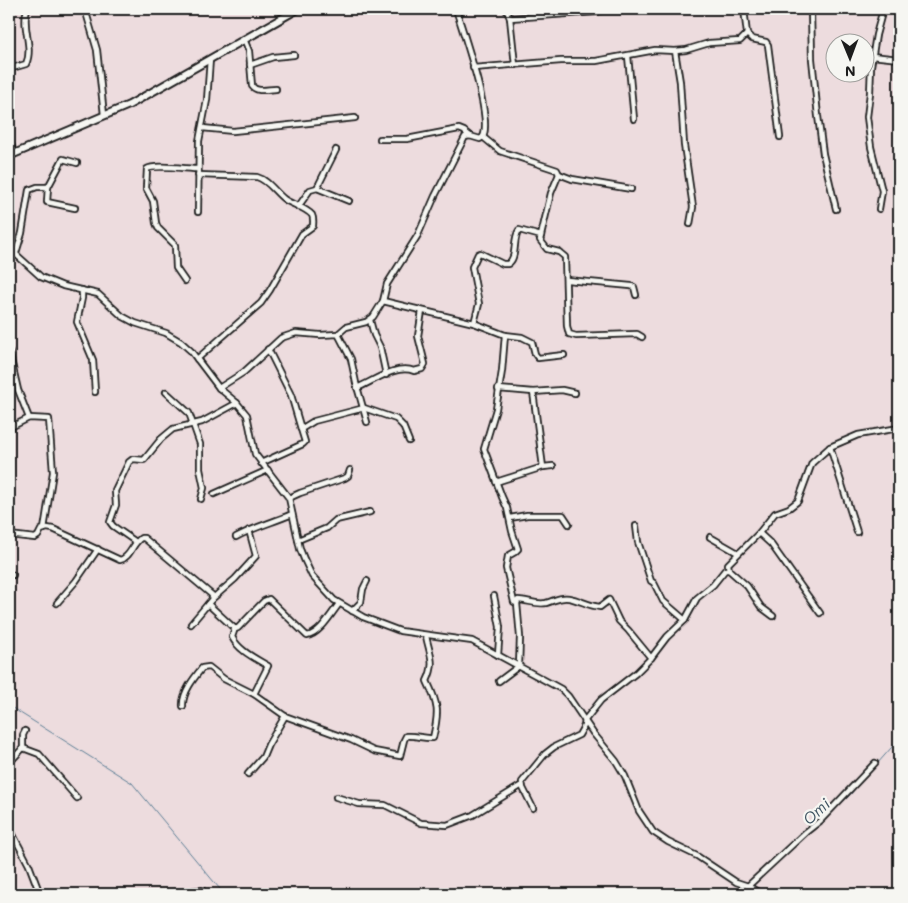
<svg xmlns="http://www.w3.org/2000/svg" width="908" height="903" font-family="Mali,sans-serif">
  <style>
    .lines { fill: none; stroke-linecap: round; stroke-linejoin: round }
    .stream { stroke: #5c7e95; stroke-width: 1 }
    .minor-casing { stroke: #1c1c1c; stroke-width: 8 }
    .secondary-casing { stroke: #1c1c1c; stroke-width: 10 }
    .minor { stroke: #f6f6f2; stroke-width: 4.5 }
    .secondary { stroke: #f6f6f2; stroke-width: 6 }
    .labels { text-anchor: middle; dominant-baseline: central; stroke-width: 4.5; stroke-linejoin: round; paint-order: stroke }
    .water-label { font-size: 16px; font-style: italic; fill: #415563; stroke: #f6f6f2 }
  </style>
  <rect width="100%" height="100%" fill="#eddcde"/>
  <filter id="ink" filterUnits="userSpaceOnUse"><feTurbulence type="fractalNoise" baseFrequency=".02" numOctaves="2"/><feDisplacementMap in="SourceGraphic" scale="10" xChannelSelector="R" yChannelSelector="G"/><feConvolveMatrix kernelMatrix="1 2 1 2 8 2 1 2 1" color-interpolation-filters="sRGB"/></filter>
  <g filter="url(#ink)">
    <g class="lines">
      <!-- stream -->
      <g class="stream">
        <polyline points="9,706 132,783 224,894"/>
        <polyline points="832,811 848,797 899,739"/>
        <polyline points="751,886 811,831"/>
        <polyline points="744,894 748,889"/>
      </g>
      <defs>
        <g id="minor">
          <polyline points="85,9 97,50 104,115"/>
          <path d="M456 9C463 33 493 117 483 137"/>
          <polyline points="506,9 510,18 515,65"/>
          <polyline points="744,9 747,34 752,39 766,42 768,45 780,137"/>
          <polyline points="811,9 812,59 818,116 823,154 836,209"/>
          <polyline points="510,18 596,12 606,9"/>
          <path d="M244 39 249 51 252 86C257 93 268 89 276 89"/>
          <polyline points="675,51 686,50 709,43 740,41 747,34"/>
          <polyline points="628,56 634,119"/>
          <polyline points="872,56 899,59"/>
          <polyline points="250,65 273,57 294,55"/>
          <polyline points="473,68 561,61 596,61 655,50 675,51 680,82 684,145 693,207 690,224"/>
          <path d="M9 69 26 64C34 47 21 27 27 9"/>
          <polyline points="202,128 233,131 355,118"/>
          <polyline points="483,137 500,151 557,170 559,174 551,193 540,240 547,249 559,252 565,257 567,326 569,334 576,336 637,334 642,337"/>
          <polyline points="9,138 14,154"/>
          <polyline points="380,139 407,139 459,129 464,131 470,136"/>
          <polyline points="559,174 572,179 631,189"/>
          <polyline points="48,187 47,202 75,208"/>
          <polyline points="317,188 336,150"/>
          <polyline points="298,207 310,190 317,188 349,201"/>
          <polyline points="879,209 882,191 871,147 867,117 870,93 871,66 876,35 883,9"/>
          <polyline points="198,212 199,141 207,100 210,59"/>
          <polyline points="9,248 41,277 63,286 98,294 122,316 135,323 166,333 181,342 191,351 219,388 237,403 247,415 255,454 289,498 300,549 304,559 312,576 334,600 363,617 400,631 472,641 561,689 568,696 593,733 616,761 625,776 639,811 653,832 668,842 697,856 736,882 748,886 761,894"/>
          <polyline points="16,253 22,233 29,190 37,187 48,187 63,159 77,163"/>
          <polyline points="567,280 631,286 634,287 636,295"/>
          <path d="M185 281 176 268 175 245 158 228 156 223 153 201 146 188 147 169C154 164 188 169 198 169"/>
          <polyline points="82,290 82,298 77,322 93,360 95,392"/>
          <polyline points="383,301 474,323 505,335 522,337 532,342 535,354 538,358 564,355"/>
          <polyline points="370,320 374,335 380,347 386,375"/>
          <path d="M474 323 479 304 472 267 478 254 480 253 503 264H508C518 257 512 240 519 230L541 236"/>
          <polyline points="338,334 346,327 366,322 373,317 383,301 387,284 418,235 435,196 465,137 470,136 480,139 483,137"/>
          <path d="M505 335 502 371 496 409 484 449 502 497 507 508 512 531 518 549 515 552 508 556 506 568 514 602 517 603 518 600C527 600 536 605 546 603 554 601 560 596 569 598 580 600 589 606 600 607L609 600 619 621 628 630 651 658"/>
          <polyline points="268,349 291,395 301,429 314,421 364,408 396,419 403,426 409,441"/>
          <polyline points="9,351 18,390 29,418"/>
          <path d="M197 359 261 303 270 290 302 234 313 226C313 222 314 219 312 215 305 207 292 205 284 199 275 192 268 180 257 177L198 175"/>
          <polyline points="219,388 244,372 281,338 296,333 320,335 338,334 351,359 356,383 367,422"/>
          <path d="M357 388C374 381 396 364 414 371L422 369 425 364 418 336 422 311"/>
          <polyline points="498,389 533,392 562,390 575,393"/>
          <polyline points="166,392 189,413 200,444 200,469 204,488 201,499"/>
          <polyline points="533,392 543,467"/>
          <polyline points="9,428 29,418 49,419 53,472 44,529"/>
          <polyline points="830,447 857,532"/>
          <polyline points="261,463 303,444 305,442 301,429"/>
          <polyline points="496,482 543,467 553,466"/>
          <polyline points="214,494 268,470"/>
          <polyline points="289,498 300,493 345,478 348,476 350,470"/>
          <polyline points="510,518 527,515 563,515 569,524"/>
          <polyline points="636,526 638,542 651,581 654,583 663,601 685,620"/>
          <polyline points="759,533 771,544 820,613"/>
          <path d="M9 535 35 538 38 536 41 530 47 528 53 529 120 560C130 558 132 544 141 538H144L212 595V599L191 624"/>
          <path d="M236 537C254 527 274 522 292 514"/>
          <polyline points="710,537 738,553"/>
          <polyline points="298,540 327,528 336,520 370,512"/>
          <polyline points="136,542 113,526 110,522 116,505 115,491 129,462 133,459 144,460 161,439 173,429 202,422 237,403"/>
          <polyline points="729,570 728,564 759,533 775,513 789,508 798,501 812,463 830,447 858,435 899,428"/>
          <polyline points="9,574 13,575"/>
          <polyline points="494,596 500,627 498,655"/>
          <polyline points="212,599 235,579 256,556 249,530"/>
          <polyline points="57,603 76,581 98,549"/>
          <path d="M208 604 235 629 238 628 264 601 269 599 307 636C320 634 331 614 339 604"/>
          <polyline points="352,611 361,602 363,589 367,581"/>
          <path d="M234 628V631L232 637C239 651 255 658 268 666L254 694"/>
          <polyline points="499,681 519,666 520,637 517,603"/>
          <path d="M183 706C182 693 194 678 202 668L209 667 224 679 254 694 285 716 351 740 374 751 400 756 404 740 406 736C416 735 424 739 433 738 439 712 439 706 427 681 436 662 430 656 426 636"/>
          <polyline points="23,748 39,754 77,798"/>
          <polyline points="9,763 23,748 23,735 25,731"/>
          <polyline points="248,774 263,757 268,745 285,716"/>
          <polyline points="336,797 359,804 385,805 421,823 447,825 473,815 522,785"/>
          <polyline points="533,808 523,788 522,782 545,754 554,747 579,735 584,726 585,720 601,700 636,673 651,658 667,637 685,620 697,598 713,585 725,570 729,570 747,586 761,607 773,616"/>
          <polyline points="9,827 29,865 40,894"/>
          <polyline points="748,886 806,832 820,821 875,763"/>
          <polyline points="182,894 191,891 202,890 205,894"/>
        </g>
        <polyline id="secondary" points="9,156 129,105 298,9"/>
      </defs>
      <!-- minor casing -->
      <use href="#minor" class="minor-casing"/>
      <!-- secondary casing -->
      <use href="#secondary" class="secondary-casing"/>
      <!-- minor -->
      <use href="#minor" class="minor"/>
      <!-- secondary -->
      <use href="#secondary" class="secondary"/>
    </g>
  </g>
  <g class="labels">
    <!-- water labels -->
    <g class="water-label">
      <text transform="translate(816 811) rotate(-43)">Omi</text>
    </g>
  </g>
  <!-- margin -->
  <rect width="908" height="903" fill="none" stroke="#f6f6f2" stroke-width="30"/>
  <rect x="15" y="15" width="878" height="873" fill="none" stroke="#1c1c1c" stroke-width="2" filter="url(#ink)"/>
  <!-- north arrow -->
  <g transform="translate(850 58) rotate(179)"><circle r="24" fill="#f6f6f2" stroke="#9f9f9c"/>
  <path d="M0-4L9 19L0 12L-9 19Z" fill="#1c1c1c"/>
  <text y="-8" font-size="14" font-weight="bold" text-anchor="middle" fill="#1c1c1c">N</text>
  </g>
</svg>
